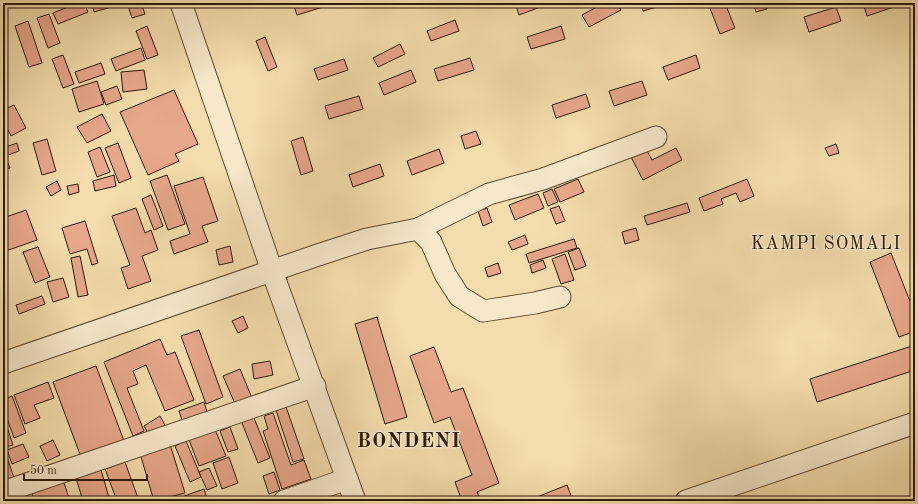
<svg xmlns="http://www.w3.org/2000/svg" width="918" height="504" font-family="'Old Standard TT',serif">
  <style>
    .building { fill: #e7a78b; stroke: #2c1903 }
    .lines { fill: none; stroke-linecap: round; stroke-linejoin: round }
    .minor-casing { stroke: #5e4a2e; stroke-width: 23 }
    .minor { stroke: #f7e8ca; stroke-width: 21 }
    .labels { text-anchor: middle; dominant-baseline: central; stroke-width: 3; stroke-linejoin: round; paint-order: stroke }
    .quarter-label { font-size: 18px; letter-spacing: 1px; fill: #2c1903; stroke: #f7e8ca }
    .district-label { font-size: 20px; font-weight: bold; letter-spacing: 1px; fill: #2c1903; stroke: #f7e8ca }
  </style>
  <rect width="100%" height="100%" fill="#f3dcad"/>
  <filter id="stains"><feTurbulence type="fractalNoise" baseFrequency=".005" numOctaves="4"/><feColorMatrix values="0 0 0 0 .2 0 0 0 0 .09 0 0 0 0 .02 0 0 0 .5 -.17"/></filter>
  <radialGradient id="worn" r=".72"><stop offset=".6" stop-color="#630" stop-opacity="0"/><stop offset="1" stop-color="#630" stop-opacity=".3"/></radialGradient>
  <!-- building -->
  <g class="building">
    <polygon points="78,3 84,3 88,12 58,24 53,13"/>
    <polygon points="92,3 125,3 94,12"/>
    <polygon points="127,3 141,3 145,14 132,18"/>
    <polygon points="301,3 321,3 323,7 297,15 294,6"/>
    <polygon points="515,3 551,3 519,15"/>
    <polygon points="604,3 617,3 621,10 589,27 582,15"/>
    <polygon points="641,3 671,3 643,11"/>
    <polygon points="708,3 725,3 735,28 720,34"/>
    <polygon points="753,3 766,3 767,9 756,12"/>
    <polygon points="863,3 899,3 900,5 867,16"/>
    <polygon points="836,7 841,21 809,32 804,17"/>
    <polygon points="49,14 60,43 48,48 37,18"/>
    <polygon points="455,20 459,31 431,41 427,31"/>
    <polygon points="28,21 42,63 29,67 15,26"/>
    <polygon points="147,26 158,55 147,59 136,31"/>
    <polygon points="561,26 565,39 531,49 527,37"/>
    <polygon points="265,37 277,67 268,71 256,41"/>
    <polygon points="400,44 405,54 378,67 373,58"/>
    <polygon points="141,48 145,60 116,71 111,59"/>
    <polygon points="63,55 74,84 63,88 52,59"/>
    <polygon points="696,55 700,68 668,80 663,67"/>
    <polygon points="470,58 474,70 438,81 434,69"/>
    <polygon points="344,59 348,70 318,80 314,69"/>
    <polygon points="101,63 105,74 79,83 75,72"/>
    <polygon points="144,70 147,89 123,92 121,72"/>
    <polygon points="411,70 416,82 384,95 379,83"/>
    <polygon points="97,81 104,104 79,112 72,89"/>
    <polygon points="642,81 647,95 614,106 609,91"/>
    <polygon points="117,86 122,99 106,105 101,92"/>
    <polygon points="174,90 198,144 175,154 179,161 148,175 120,112"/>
    <polygon points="586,94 590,107 556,118 552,105"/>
    <polygon points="359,96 363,109 329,119 325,106"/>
    <polygon points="14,105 26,128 11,136 3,120 3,110"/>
    <polygon points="102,114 111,131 87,143 77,127"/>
    <polygon points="476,131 481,144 465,149 461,136"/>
    <polygon points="303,137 313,171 301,175 291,141"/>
    <polygon points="47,139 56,171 42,175 33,143"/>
    <polygon points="17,143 19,151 8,155 6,147"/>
    <polygon points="118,143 131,178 119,183 105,148"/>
    <polygon points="836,144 839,153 829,156 825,148"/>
    <polygon points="100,147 110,172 97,177 88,152"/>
    <polygon points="676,148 682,160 643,180 631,157 646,149 652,160"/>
    <polygon points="439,149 444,163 412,175 407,161"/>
    <polygon points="3,153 4,153 10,168 3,170"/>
    <polygon points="380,164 384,176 353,187 349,175"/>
    <polygon points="114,175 116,186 95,191 93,181"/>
    <polygon points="167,175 185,224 168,230 150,181"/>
    <polygon points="203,177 218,221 202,226 208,242 174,254 170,241 190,234 174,186"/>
    <polygon points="578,179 584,192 560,202 554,189"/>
    <polygon points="747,179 754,196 740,202 736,193 721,199 723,204 704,211 699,198"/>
    <polygon points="57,181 61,190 51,196 46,187"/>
    <polygon points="78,184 79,192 69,195 67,186"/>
    <polygon points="552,189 558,202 548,206 543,193"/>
    <polygon points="538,194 544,208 515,220 509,205"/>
    <polygon points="151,195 163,226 154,230 142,199"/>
    <polygon points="687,203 690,212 647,225 644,216"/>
    <polygon points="559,206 565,221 556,224 550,209"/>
    <polygon points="136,208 145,233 151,230 158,250 142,256 151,281 128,289 121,268 130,265 112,216"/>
    <polygon points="487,208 492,222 483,226 478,211"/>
    <polygon points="26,210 37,240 3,252 3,218"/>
    <polygon points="85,221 98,263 92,265 87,249 70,254 62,228"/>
    <polygon points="636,228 639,240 625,244 622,232"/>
    <polygon points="525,235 528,244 512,250 508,242"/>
    <polygon points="574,239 577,248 529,263 526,254"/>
    <polygon points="230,246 233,262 219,265 216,250"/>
    <polygon points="38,247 50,277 35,283 23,252"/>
    <polygon points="579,248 586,266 575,270 568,252"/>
    <polygon points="891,253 915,314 915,331 899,337 870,262"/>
    <polygon points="565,254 574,280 561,284 552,259"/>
    <polygon points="80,256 88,295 78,297 71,258"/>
    <polygon points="543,260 546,268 532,273 530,265"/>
    <polygon points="498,263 501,273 488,277 485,268"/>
    <polygon points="63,278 69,297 53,302 47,282"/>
    <polygon points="42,296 45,304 19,314 16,305"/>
    <polygon points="243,316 248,328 238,333 232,321"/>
    <polygon points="377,317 407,417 385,424 355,324"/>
    <polygon points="199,330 223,397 206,404 181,336"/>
    <polygon points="160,339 167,355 175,352 194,400 165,411 146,365 133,371 138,384 127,388 144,431 133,436 104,362"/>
    <polygon points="915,345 915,370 817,402 810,379"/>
    <polygon points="434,347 451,392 463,388 499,483 477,492 481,501 462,501 455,482 472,475 450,417 434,423 410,356"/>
    <polygon points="270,361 273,375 254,379 252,364"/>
    <polygon points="96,366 124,441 81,457 53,382"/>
    <polygon points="240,369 252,398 236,406 223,376"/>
    <polygon points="48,382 54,398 34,405 40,418 25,424 14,395"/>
    <polygon points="12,396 26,433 14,438 3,407 3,400"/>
    <polygon points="284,401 304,459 293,462 274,404"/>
    <polygon points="204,402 208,415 183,423 179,411"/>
    <polygon points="252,413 270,458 258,463 240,418"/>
    <polygon points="273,413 291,465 304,460 311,479 282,489 263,431 268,429 264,416"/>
    <polygon points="3,415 13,445 3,448"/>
    <polygon points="160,416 165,425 149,435 144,426"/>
    <polygon points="214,427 226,456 199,466 188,437"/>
    <polygon points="230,427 238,449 228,452 220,431"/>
    <polygon points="53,440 60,455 47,461 40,446"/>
    <polygon points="169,441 185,493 154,501 139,450"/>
    <polygon points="186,441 201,477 190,482 175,446"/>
    <polygon points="23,444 29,457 12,464 7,450"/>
    <polygon points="5,451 14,478 3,482 3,452"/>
    <polygon points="229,457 238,483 222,489 213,463"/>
    <polygon points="125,462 139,501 117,501 105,469"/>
    <polygon points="209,468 217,486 207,490 199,472"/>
    <polygon points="101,470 110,501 83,501 76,478"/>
    <polygon points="274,472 280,490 269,494 263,476"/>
    <polygon points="62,477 70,501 35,501 30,489"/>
    <polygon points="567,485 573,501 527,501"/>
    <polygon points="204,489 208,501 170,501"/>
  </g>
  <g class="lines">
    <defs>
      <g id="minor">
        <polyline points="181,3 272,271 355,501"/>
        <polyline points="418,229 489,194 543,179 656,137"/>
        <polyline points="3,363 318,255 367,239 418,229 431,242 445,274 459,296 483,311 535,303 560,297"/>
        <polyline points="3,492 315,386"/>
        <polyline points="284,501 347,479"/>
        <polyline points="686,501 915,423"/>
      </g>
    </defs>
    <!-- minor casing -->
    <use href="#minor" class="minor-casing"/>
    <!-- minor -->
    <use href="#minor" class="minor"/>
  </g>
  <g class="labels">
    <!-- quarter labels -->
    <g class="quarter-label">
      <text x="826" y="244">KAMPI SOMALI</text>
    </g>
    <!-- district labels -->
    <g class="district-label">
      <text x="409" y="442">BONDENI</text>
    </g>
  </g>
  <!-- margin -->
  <rect width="918" height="504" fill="none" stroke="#f3dcad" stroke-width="16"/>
  <rect x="4" y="4" width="910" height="496" fill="none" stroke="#2c1903" stroke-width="2"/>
  <rect x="8" y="8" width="902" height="488" fill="none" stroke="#2c1903"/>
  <!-- scale -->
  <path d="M24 474v6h123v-6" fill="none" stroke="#2c1903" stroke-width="2"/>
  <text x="30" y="474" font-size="12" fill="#2c1903" stroke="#f7e8ca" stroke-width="3" paint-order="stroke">50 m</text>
  <rect width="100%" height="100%" filter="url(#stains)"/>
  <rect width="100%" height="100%" fill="url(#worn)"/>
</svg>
